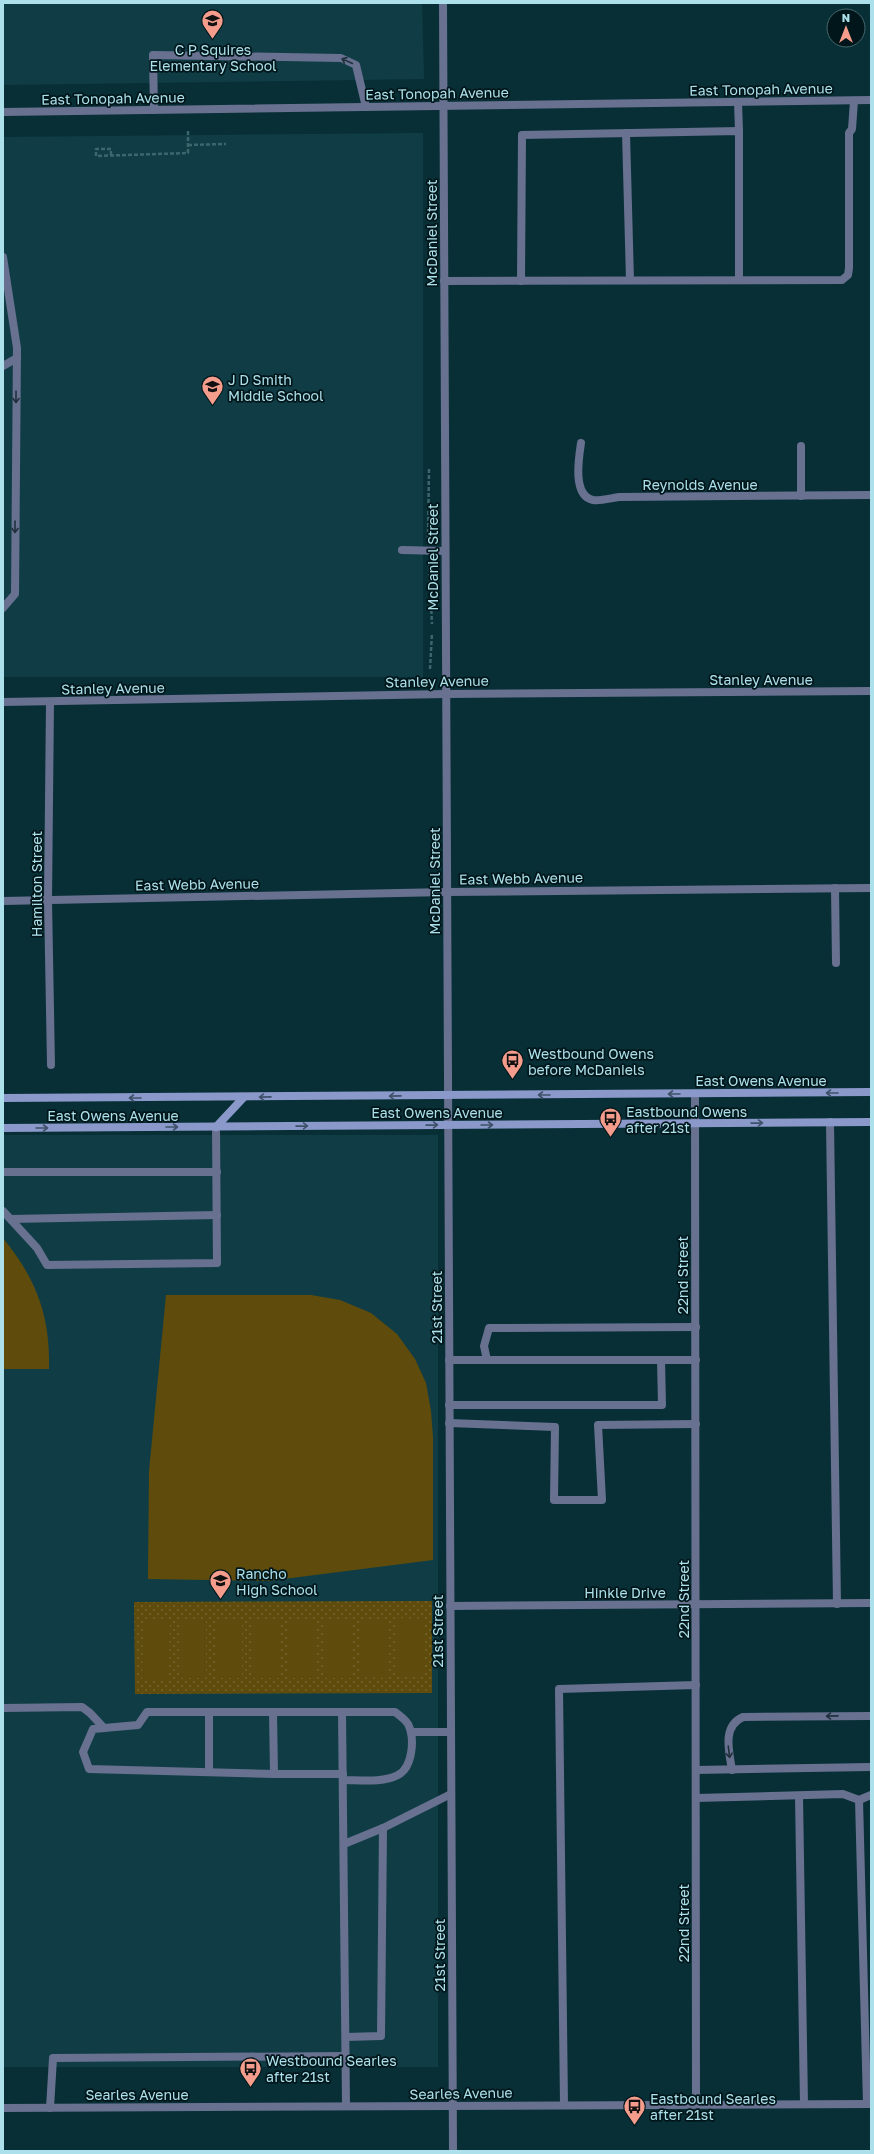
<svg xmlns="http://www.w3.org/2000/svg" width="874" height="2154" font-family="'Golos Text',sans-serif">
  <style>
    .built { fill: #103d45 }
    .grass { fill: url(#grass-dots) }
    .pitch { fill: #5f4c0c }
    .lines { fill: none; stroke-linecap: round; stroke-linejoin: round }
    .path { stroke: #3b666e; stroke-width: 2.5; stroke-dasharray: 4 2; stroke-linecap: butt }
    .service { stroke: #687190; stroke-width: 8 }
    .minor { stroke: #687190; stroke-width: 8 }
    .tertiary { stroke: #687190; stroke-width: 8 }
    .secondary { stroke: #8a99ca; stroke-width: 8 }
    .oneway { stroke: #1f313d }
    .oneway2 { stroke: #3e5169 }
    .labels { text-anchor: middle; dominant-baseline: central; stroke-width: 3.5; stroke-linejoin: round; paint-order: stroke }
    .poi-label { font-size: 14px; fill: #ace0ea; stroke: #00161a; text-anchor: start }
    .street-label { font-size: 14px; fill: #ace0ea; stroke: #00161a }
  </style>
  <defs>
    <pattern id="grass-dots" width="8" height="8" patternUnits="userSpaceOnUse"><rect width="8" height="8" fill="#5f4c0c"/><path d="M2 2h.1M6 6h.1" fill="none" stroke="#736630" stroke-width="1.8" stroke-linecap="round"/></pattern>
  </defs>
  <rect width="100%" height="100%" fill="#082f36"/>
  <!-- built -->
  <g class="built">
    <polygon points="3,3 422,3 424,79 3,85"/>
    <polygon points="423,133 423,677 3,677 3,137"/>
    <rect x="3" y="1135" width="435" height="932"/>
  </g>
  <!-- grass -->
  <polygon class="grass" points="432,1601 432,1693 135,1694 134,1602"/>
  <!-- pitch -->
  <g class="pitch">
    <path d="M3 1238C37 1280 50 1316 49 1369H3Z"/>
    <polygon points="166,1295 311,1295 340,1300 371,1313 397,1334 415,1359 426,1383 431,1411 433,1437 433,1560 268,1581 148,1579 149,1471"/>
    <polygon points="397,1618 424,1619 424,1677 397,1677"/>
    <polygon points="143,1619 170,1620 169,1679 142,1679"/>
    <rect x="179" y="1619" width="27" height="59"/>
    <rect x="215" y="1619" width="27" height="59"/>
    <rect x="252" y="1619" width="27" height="59"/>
    <rect x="288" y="1619" width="27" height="59"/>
    <rect x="324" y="1619" width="27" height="59"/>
    <polygon points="361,1619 388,1619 387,1678 360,1677"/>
  </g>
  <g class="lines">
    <!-- path -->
    <g class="path">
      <polyline points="188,145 226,144"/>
      <polyline points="111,155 111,149 96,149 96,156 188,153 188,129"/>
      <polyline points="428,539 429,469"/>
      <polyline points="429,562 432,624"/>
      <polyline points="430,669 432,633"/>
    </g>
    <!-- service -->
    <g class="service">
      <polyline points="738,102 739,131"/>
      <polyline points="154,110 153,55 341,58 356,65 366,107"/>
      <polyline points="626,133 630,280"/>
      <polyline points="3,257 17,348 15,594 3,608"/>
      <polyline points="444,281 842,280 848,275 849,268 849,133 852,129 854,101"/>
      <polyline points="521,281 522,135 739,131 739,280"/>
      <polyline points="3,366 17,358"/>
      <polyline points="402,550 445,551"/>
      <polyline points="835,888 836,963"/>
      <polyline points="830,1122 837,1604"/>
      <polyline points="3,1172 217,1172"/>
      <polyline points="3,1211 37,1248 47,1265 217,1263 216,1127"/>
      <polyline points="11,1219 217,1215"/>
      <polyline points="696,1327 489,1328 484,1346 487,1360 696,1360"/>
      <polyline points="449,1360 487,1360"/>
      <polyline points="449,1405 662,1405 661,1360"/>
      <polyline points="449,1423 555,1427 554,1500 602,1500 598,1425 696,1424"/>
      <polyline points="3,1708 82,1707 90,1713 104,1728"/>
      <polyline points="209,1712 209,1772"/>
      <polyline points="273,1712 274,1774"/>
      <polyline points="342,1712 346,2106"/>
      <polyline points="411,1732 451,1732"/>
      <polyline points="696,1770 871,1767"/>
      <path d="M732 1770C729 1751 722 1726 743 1717L871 1716"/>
      <path d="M343 1774H274L89 1769 83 1752 93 1729 138 1725 147 1712H395C399 1715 405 1719 408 1724 415 1738 413 1767 398 1775 383 1783 360 1780 343 1780"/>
      <polyline points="799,1796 804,2104"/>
      <polyline points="696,1798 843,1794 859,1800"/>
      <polyline points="344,1844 383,1828 451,1794"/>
      <polyline points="346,2037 381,2036 383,1828"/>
      <polyline points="867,2104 859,1800 871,1795"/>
      <polyline points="564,2105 559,1689 696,1685"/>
      <polyline points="50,2108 53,2058 346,2056"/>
    </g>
    <!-- minor -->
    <g class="minor">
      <path d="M581 443C579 457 572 496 593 500 601 501 611 498 619 497L871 495"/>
      <polyline points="801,446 801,496"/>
      <polyline points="3,702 446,694 871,691"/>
      <polyline points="50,702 48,900 51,1065"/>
      <polyline points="3,901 447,892 871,888"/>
      <polyline points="695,1094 696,2104"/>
      <polyline points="450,1606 871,1603"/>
    </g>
    <!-- tertiary -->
    <g class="tertiary">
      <polyline points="443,3 453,2151"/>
      <polyline points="3,112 871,100"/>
      <polyline points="3,2108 871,2104"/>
    </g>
    <!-- secondary -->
    <g class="secondary">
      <polyline points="3,1098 871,1092"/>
      <polyline points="216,1127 244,1097"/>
      <polyline points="3,1128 871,1122"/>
    </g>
  </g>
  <!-- one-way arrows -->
  <defs><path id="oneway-shaft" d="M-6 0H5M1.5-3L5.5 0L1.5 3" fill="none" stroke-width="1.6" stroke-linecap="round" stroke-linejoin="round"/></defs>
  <g class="oneway">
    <use href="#oneway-shaft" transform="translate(347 61) rotate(-155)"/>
    <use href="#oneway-shaft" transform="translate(16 397) rotate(90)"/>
    <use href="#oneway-shaft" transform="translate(15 527) rotate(90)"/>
    <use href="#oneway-shaft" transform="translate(832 1716) rotate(179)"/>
    <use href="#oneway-shaft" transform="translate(729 1752) rotate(83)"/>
  </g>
  <g class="oneway2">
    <use href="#oneway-shaft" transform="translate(832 1093) rotate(180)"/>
    <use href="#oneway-shaft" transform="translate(674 1094) rotate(180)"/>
    <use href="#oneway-shaft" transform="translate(544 1095) rotate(180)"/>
    <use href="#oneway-shaft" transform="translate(395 1096) rotate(179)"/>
    <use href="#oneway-shaft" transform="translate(265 1097) rotate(179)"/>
    <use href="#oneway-shaft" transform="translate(135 1098) rotate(180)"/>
    <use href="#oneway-shaft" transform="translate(757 1123) rotate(-1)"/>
    <use href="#oneway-shaft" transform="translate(432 1125) rotate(-1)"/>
    <use href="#oneway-shaft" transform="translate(487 1125)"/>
    <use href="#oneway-shaft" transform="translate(302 1126) rotate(-1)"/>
    <use href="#oneway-shaft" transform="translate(172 1127)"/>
    <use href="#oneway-shaft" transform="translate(42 1128)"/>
  </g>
  <!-- icons -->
  <defs>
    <symbol id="school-pin" viewBox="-11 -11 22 30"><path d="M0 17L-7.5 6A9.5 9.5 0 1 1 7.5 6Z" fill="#f49d8c" stroke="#00161a"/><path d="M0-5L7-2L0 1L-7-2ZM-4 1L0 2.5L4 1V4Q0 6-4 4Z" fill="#111"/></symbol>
    <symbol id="bus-pin" viewBox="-11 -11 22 30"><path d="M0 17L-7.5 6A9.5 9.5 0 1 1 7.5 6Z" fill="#f49d8c" stroke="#00161a"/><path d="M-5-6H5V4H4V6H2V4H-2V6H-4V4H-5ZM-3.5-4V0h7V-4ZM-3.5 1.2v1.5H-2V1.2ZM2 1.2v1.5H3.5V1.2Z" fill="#111"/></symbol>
  </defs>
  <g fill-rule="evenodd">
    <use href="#school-pin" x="200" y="8" width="25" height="34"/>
    <use href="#school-pin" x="200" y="374" width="25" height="34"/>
    <use href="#bus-pin" x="500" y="1048" width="25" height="34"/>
    <use href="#bus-pin" x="598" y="1106" width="25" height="34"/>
    <use href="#school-pin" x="208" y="1568" width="25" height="34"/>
    <use href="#bus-pin" x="238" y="2056" width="25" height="34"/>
    <use href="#bus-pin" x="622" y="2094" width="25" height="34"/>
  </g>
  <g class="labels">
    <!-- poi labels -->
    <g class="poi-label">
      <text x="213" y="49" text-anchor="middle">C P Squires<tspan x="213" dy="16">Elementary School</tspan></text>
      <text x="228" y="379">J D Smith<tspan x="228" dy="16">Middle School</tspan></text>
      <text x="528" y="1053">Westbound Owens<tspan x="528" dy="16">before McDaniels</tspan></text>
      <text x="626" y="1111">Eastbound Owens<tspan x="626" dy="16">after 21st</tspan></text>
      <text x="236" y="1573">Rancho<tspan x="236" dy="16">High School</tspan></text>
      <text x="266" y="2060">Westbound Searles<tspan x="266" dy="16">after 21st</tspan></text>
      <text x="650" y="2098">Eastbound Searles<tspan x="650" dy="16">after 21st</tspan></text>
    </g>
    <!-- street labels -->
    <g class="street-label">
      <text transform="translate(761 89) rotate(-1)">East Tonopah Avenue</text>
      <text transform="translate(437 93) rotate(-1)">East Tonopah Avenue</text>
      <text transform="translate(113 98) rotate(-1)">East Tonopah Avenue</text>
      <text transform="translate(431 233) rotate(-90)">McDaniel Street</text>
      <text x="700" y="484">Reynolds Avenue</text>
      <text transform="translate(432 557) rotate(-90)">McDaniel Street</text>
      <text x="761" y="679">Stanley Avenue</text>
      <text transform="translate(437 681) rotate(-1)">Stanley Avenue</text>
      <text transform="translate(113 688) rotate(-1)">Stanley Avenue</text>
      <text transform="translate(521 878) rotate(-1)">East Webb Avenue</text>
      <text transform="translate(434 881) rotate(-90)">McDaniel Street</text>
      <text transform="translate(36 884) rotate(-90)">Hamilton Street</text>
      <text transform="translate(197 884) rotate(-1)">East Webb Avenue</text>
      <text x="761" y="1080">East Owens Avenue</text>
      <text x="437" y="1112">East Owens Avenue</text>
      <text x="113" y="1115">East Owens Avenue</text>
      <text transform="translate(682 1275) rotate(-90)">22nd Street</text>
      <text transform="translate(436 1307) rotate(-90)">21st Street</text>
      <text x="625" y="1592">Hinkle Drive</text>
      <text transform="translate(683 1599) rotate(-90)">22nd Street</text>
      <text transform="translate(437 1631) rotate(-90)">21st Street</text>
      <text transform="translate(683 1923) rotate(-90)">22nd Street</text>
      <text transform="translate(439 1955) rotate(-90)">21st Street</text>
      <text transform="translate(461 2093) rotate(-1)">Searles Avenue</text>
      <text x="137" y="2094">Searles Avenue</text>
    </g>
  </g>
  <!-- border -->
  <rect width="874" height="2154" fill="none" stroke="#ace0ea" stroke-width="8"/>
  <!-- north arrow -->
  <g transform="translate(846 28)"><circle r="19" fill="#00161a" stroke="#45676d"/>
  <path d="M0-3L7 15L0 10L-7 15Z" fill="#f49d8c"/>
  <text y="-6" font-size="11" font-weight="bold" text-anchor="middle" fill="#ace0ea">N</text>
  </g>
</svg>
